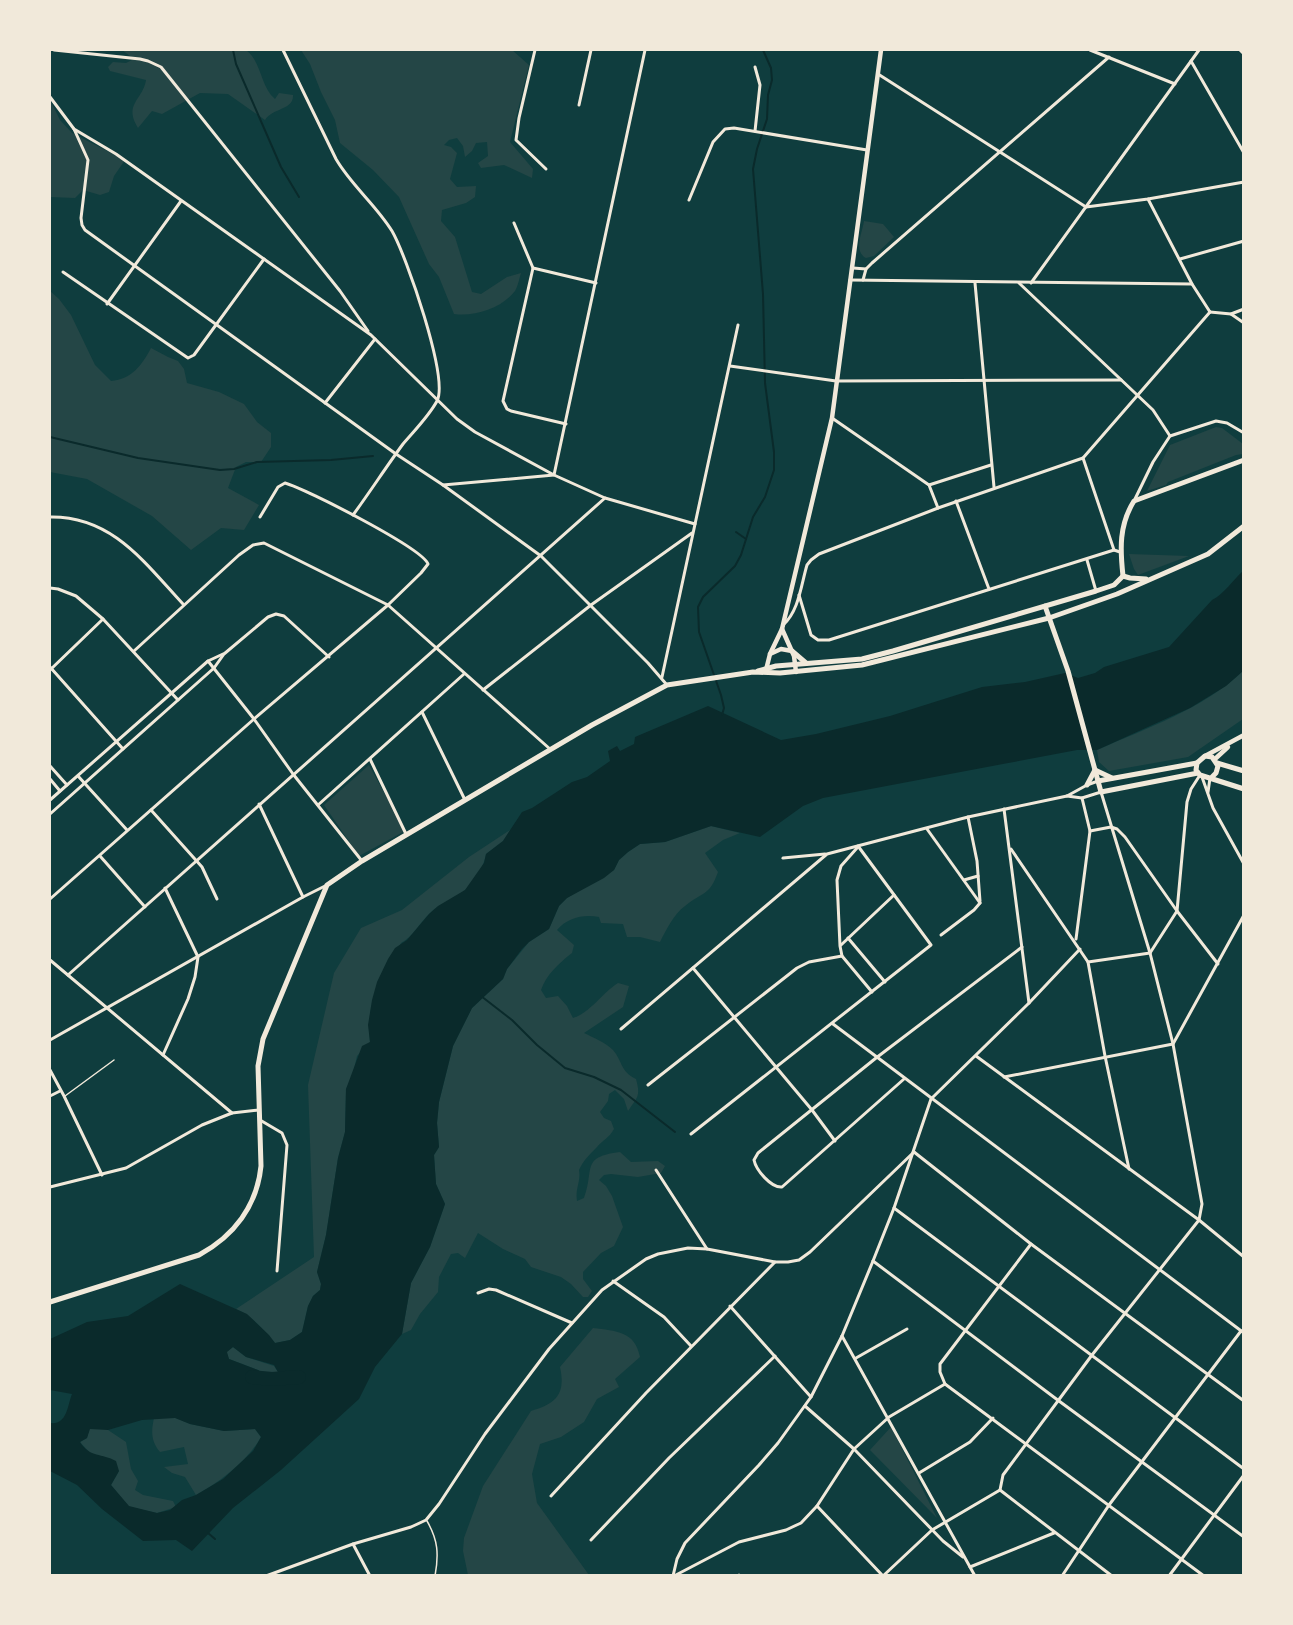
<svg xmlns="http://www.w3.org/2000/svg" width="1293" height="1625" font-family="'Space Grotesk',sans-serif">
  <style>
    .green { fill: #244646 }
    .water { fill: #0a2a2b; fill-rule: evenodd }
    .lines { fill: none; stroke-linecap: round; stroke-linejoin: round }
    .stream { stroke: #0a2a2b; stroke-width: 2 }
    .river { stroke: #0a2a2b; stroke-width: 14 }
    .service { stroke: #f1e9da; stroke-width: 1.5 }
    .minor { stroke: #f1e9da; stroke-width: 3 }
    .tertiary { stroke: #f1e9da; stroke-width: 4.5 }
    .secondary { stroke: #f1e9da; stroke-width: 4.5 }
    .primary { stroke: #f1e9da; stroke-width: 5 }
  </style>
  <rect width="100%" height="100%" fill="#0f3d3e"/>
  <!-- green -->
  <g class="green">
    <path d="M122 50H246C262 62 260 86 275 99L279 93 293 95C294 110 272 108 265 120L228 94 200 93 162 114 152 111 138 128C123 104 143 100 146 80L110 71 108 67 113 62 126 63 134 59Z"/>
    <path d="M301 50H512L529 65 510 142 533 169 532 178 504 165 481 168 478 163 488 156 487 142 476 143 472 151 465 157 463 146 457 138 449 140 444 145 451 147 457 153 450 179 457 187 476 186 475 197 466 203 442 210 441 221 455 237 472 292 481 294 507 277 521 273C519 279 518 286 515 291 502 308 475 317 454 314L439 277 429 264 399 197 373 170 340 143 335 120 321 92 310 64Z"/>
    <polygon points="50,100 60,120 72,133 125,160 114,176 109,192 100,195 83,190 75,198 50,197"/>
    <path d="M864 221 883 224 894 237 874 256 866 258C853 251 862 234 864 221Z"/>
    <path d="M50 291 59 299 71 315 95 365 111 381C132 379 142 365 151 348L168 357 178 361 184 369 187 383 219 392 244 404 257 422 271 433V447L261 462H246L236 467 228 488 259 505 244 530 221 528 191 550 152 516 87 479 50 472Z"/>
    <polygon points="1216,427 1222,428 1243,444 1243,454 1236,455 1168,482 1166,485 1147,491 1170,445"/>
    <polygon points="1129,554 1189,556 1138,575 1134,569"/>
    <path d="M1243 671V719L1188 757 1109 771 1099 762 1097 750C1147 728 1203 709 1243 671Z"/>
    <polygon points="369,765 405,831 359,856 324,805"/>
    <path d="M711 826 740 833 723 840 705 853 718 872C709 897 703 891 685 906 674 914 666 930 660 942L640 937H627L623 924 601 923 599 917C583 914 567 918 557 930L574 945 572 953C559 963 546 975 541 990L546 998 558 996 567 1006 573 1018C590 1013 602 993 618 983L629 986 623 1007 584 1033C594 1038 605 1042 613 1050 623 1062 620 1071 636 1079 641 1097 637 1097 628 1111L624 1099 615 1090 609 1094 608 1101 600 1112 604 1118 611 1121 614 1129C609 1138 603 1140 597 1147 590 1154 583 1161 579 1170 581 1182 575 1188 577 1201L584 1198C595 1169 580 1157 620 1152L631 1162 658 1161 665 1166 661 1173 638 1177 611 1174 604 1175 599 1180 606 1186 612 1196 623 1227 614 1246 601 1253 583 1272V1279L592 1291 588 1297H583L571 1284 561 1277 531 1267 525 1259 503 1249 478 1233 465 1258 458 1253 451 1254 439 1277 438 1292 420 1314 411 1330 402 1334 411 1283 430 1247 445 1204 436 1184 435 1171 434 1155 439 1147 437 1123 439 1102 453 1046 472 1008 503 979 507 969 529 942 549 929 559 906 567 898 614 870 619 860 628 852 640 844 665 842Z"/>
    <path d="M510 830 503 841 486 854C484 866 475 882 465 890 455 900 440 903 430 913 420 922 413 937 401 943 383 979 365 1001 370 1042L357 1056 352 1078 346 1089 345 1132 338 1158 326 1235 317 1272 321 1284 320 1290 313 1296 308 1306 302 1332 290 1340 275 1343C263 1330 253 1316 236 1309L314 1257 308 1085 334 973 361 928 402 910 469 857Z"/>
    <path d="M593 1328C616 1331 635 1331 640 1357L615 1379 619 1387 597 1399 584 1422 561 1437 540 1444 532 1474 537 1503 589 1575H468L463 1551 464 1538 483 1486 531 1411C556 1404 566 1394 560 1367Z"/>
    <polygon points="233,1347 246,1357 274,1366 284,1381 276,1381 258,1370 229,1359 226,1352"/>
    <path d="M154 1418H176L190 1424 224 1431 255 1429 261 1437C248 1461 220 1482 196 1495L185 1477 172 1473 164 1467 188 1464 184 1447 160 1452C151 1441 151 1432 154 1418Z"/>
    <polygon points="891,1427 937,1518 870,1450"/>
    <polygon points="102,1428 108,1430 126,1442 131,1469 138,1481 135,1490 143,1495 173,1501 176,1507 157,1513 129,1507 111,1485 119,1471 90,1453 80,1442 87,1438 89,1429"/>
  </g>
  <!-- water -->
  <path class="water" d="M1243 571V671L1226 686 1190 708 1097 750H1077L823 798 803 806 760 837 711 826 665 842 640 844 628 852 619 860 614 870 604 878 567 898 559 906 549 929 529 942 522 949 507 969 503 979 472 1008 453 1046 439 1102 437 1123 439 1147 434 1155 436 1184 445 1204 430 1247 411 1283 402 1334 375 1367 359 1399 281 1470 233 1508 192 1551 176 1540 143 1541 102 1509 77 1485 50 1471V1423C67 1425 67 1407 72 1394L50 1390V1339L87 1322 128 1316 180 1284 247 1314 269 1335 275 1343 290 1340 302 1332 308 1306 313 1296 320 1290 321 1284 317 1272 326 1235 338 1158 345 1132 346 1089 362 1046 370 1042 368 1025 372 1000 377 982 388 959 395 948 407 940 429 914 438 906 465 890 484 863 486 854 503 841 522 812 532 808 572 782 587 777 610 761 608 751 617 746 620 751 634 744 635 737 708 706 781 740 816 734 890 716 982 687 1025 682 1065 673 1078 678 1095 673 1104 667 1169 647 1212 600C1224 594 1233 580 1243 571ZM233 1347 246 1357 274 1365 283 1381H276L258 1370 229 1359 227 1352ZM175 1418 190 1424 224 1431 255 1429 261 1437 253 1451 223 1479 196 1495 182 1500 170 1510 157 1513 129 1506 111 1485 119 1471 116 1461C102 1453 90 1458 80 1442L87 1438 90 1429 108 1430 142 1420Z"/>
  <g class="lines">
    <!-- stream -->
    <g class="stream">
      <polyline points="233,50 236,64 281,167 299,197"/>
      <polyline points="50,437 138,458 220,470 234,469 257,462 331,460 373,456"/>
      <polyline points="736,532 746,539"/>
      <polyline points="722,715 724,708 721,695 699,632 698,607 703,597 735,566 741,555 753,517 765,497 774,470 774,452 765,383 763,294 753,169 757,149 767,119 768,95 772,80 771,68 763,50"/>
      <polyline points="481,996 512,1020 537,1045 565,1068 594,1077 621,1090 675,1132"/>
      <polyline points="208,1533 215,1539"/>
    </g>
    <!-- river -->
    <polyline class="river" points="252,1377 272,1379 299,1377"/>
    <!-- service -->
    <g class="service">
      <polyline points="65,1096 114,1060"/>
      <path d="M427 1521C438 1540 439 1554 435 1576"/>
    </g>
    <!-- minor -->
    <g class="minor">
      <polyline points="54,50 140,59 148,61 161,67 340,291 368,331"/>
      <path d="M283 50 336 159C351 185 376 205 392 231 406 255 449 378 437 401 429 416 414 431 403 444 386 467 370 492 353 515"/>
      <polyline points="535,50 519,118 516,140 546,169"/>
      <polyline points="1090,50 1175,84"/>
      <polyline points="1240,50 1244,54"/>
      <polyline points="1191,61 1244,153"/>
      <polyline points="755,67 760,85 755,131"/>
      <polyline points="878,74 1086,207 1148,199 1244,182"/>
      <polyline points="50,97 74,129 116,154 371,335 457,419 475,432 554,475 605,498 695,524"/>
      <polyline points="579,105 591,50"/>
      <polyline points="74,129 88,160 81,218 82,225 85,230 396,454 443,485 541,556 648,663 667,685"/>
      <polyline points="1148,199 1192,284 1210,312"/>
      <polyline points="689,200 713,142 725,129 734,128 867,150"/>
      <polyline points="514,223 533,268 596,283"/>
      <polyline points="1180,259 1244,241"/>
      <polyline points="533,268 503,401 507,409 511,411 566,424"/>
      <polyline points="853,268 866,269"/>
      <polyline points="63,272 188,358 194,355 264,259"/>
      <polyline points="850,280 1192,284"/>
      <polyline points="863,280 866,269 872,263 1109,57"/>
      <polyline points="975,283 994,487"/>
      <polyline points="1019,283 1153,410 1170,436"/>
      <polyline points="1031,283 1199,50"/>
      <polyline points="107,304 181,201"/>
      <polyline points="1210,312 1231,314 1244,309"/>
      <polyline points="1231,314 1244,323"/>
      <polyline points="730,366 836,381 1121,380"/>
      <polyline points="325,403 375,339"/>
      <polyline points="832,418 929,485 938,508"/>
      <polyline points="1083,458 1114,550"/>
      <polyline points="443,485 554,475 645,50"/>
      <polyline points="929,485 991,465"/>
      <polyline points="1135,499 1153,462 1170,436 1216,421 1227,423 1244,433"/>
      <polyline points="956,501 989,589"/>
      <path d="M50 517C112 516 144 562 183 604"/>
      <polyline points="1087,560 1096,591"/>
      <polyline points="50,588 58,589 76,596 103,619 178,700"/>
      <polyline points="799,595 811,635 818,640 829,640 1114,550 1120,552"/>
      <path d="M783 625C799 611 801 585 807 565L811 560 819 554 938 508 1083 458 1210 312"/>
      <polyline points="134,651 239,555 253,545 264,543 388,605 550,749"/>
      <polyline points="208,661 254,719 293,774 362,861"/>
      <polyline points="50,667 123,749"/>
      <polyline points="50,670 103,619"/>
      <polyline points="662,677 738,325"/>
      <polyline points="483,690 591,605 692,533"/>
      <polyline points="422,712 465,800"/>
      <polyline points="370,759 406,834"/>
      <polyline points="50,766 67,785"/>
      <polyline points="78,776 127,830"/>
      <polyline points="1202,777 1213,808 1244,864"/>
      <polyline points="50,779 60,791"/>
      <polyline points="1208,792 1210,778"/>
      <polyline points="1067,796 1082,798 1101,792 1150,953 1173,1044 1202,1204 1199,1220 1092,1355 1003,1475 1000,1490 1112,1576"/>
      <polyline points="50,800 208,661 223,654"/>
      <polyline points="259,804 303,897"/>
      <polyline points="318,805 464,674"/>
      <polyline points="1004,809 1029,1003"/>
      <polyline points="151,810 202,867 217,899"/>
      <polyline points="50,814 214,668 224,654 268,617 276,614 284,616 329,657"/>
      <polyline points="968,817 977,861 980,901"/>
      <polyline points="1111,827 1117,829 1125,837 1177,911 1218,964"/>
      <polyline points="927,829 980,903"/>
      <polyline points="1090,831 1111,827"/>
      <polyline points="857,848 841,866 837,880 840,946 842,956 872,992"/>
      <polyline points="1011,849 1088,962 1105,1056 1129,1169"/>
      <polyline points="100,856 145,907"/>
      <polyline points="783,858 825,854"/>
      <polyline points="964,880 978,876"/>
      <path d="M50 899 254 719 388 605 421 573 428 564C422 548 306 489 285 483L278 487 260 517"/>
      <polyline points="941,935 974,910 980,903"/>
      <polyline points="848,938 885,982"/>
      <polyline points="1076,939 1090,831 1082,798"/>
      <polyline points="841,945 894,895"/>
      <polyline points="1150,953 1177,911 1187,802 1191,789 1200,775"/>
      <polyline points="50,960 232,1113"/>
      <polyline points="1088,962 1150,953"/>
      <polyline points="693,968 812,1110 835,1141"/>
      <polyline points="68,975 605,498"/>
      <polyline points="833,1024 1244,1333"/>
      <polyline points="621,1029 827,854 968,817 1067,796 1087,785 1098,781"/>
      <polyline points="50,1040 303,897 325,886"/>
      <polyline points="163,1055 188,999 195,977 198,957 165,888"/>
      <polyline points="976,1056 1199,1220 1244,1257"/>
      <polyline points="50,1070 64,1096 102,1175"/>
      <polyline points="1004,1077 1173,1044 1244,915"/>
      <path d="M904 1079 782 1187C771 1188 756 1170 754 1160L758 1153 876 1058 1022 947"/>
      <polyline points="648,1085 797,968 809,962 842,956"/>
      <polyline points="50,1096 60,1091"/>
      <polyline points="260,1120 282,1133 287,1145 277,1271"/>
      <polyline points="691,1134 931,945 858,846"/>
      <polyline points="914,1152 1031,1244 1244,1401"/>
      <polyline points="656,1170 707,1249"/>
      <polyline points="50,1187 126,1168 202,1125 232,1113 259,1110"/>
      <polyline points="894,1208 1244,1469"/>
      <polyline points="1031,1244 940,1364 940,1372 945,1384 1204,1576"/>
      <polyline points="873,1261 1059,1401 1244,1537"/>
      <polyline points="613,1281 664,1317 691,1346"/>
      <polyline points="478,1293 489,1289 496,1290 572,1323"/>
      <polyline points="730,1306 811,1397"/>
      <polyline points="842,1336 975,1576"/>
      <polyline points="856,1358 907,1329"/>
      <polyline points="805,1406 854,1449 943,1541 963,1557"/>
      <polyline points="919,1473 970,1442 993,1418"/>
      <polyline points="551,1496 646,1393 775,1262"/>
      <polyline points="817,1506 883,1576 932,1530 1000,1490"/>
      <polyline points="591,1540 669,1458 775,1356"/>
      <polyline points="353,1544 370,1576"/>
      <polyline points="970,1567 1054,1533"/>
      <polyline points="266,1576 353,1544 411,1527 426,1520 439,1504 485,1434 549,1349 602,1290 646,1259 658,1254 688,1248 707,1249 775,1262 788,1262 799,1260 810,1252 914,1152"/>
      <polyline points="673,1576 677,1559 685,1543 759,1465 778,1443 811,1397 842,1336 873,1261 894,1208 931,1099 1029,1003 1080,949"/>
      <polyline points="674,1576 739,1542 786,1530 801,1523 817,1506 854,1449 889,1417 945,1384"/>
      <polyline points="738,1576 739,1575"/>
      <polyline points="1062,1576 1109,1505 1241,1331"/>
      <polyline points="1169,1576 1244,1475"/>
    </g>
    <!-- tertiary -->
    <g class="tertiary">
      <polyline points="1205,756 1244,735"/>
      <polyline points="1215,759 1228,747"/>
    </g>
    <!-- secondary -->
    <g class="secondary">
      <polyline points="782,629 794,656 796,672"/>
      <polyline points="770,654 781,649 792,651"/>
      <polyline points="766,670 770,654 782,629 832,418 881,50"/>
    </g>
    <!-- primary -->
    <g class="primary">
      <path d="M1123 576C1120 549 1119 525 1134 501L1244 460"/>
      <polyline points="1123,576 1130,578 1146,579"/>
      <polyline points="1045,606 1068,671 1101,792 1198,773"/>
      <polyline points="792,651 806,663"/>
      <polyline points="758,671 776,666 862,659 893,651 1096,591 1114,585 1123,576"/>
      <polyline points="1217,763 1244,771"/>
      <polyline points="1095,770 1112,778"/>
      <polyline points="1211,778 1216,773 1218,766 1212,757 1205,756 1197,763 1196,770 1200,775 1244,789"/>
      <polyline points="1098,781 1197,763"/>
      <polyline points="1087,785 1095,770"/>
      <path d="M50 1302 199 1255C234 1236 257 1206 261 1166L258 1066 263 1039 327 885 362 861 592 725 667 685 753 672 780 673 862 665 1049 618 1117 594 1208 554 1244 526"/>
    </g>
  </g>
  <!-- border -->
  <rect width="1293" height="1625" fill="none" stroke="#f1e9da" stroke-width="102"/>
</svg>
